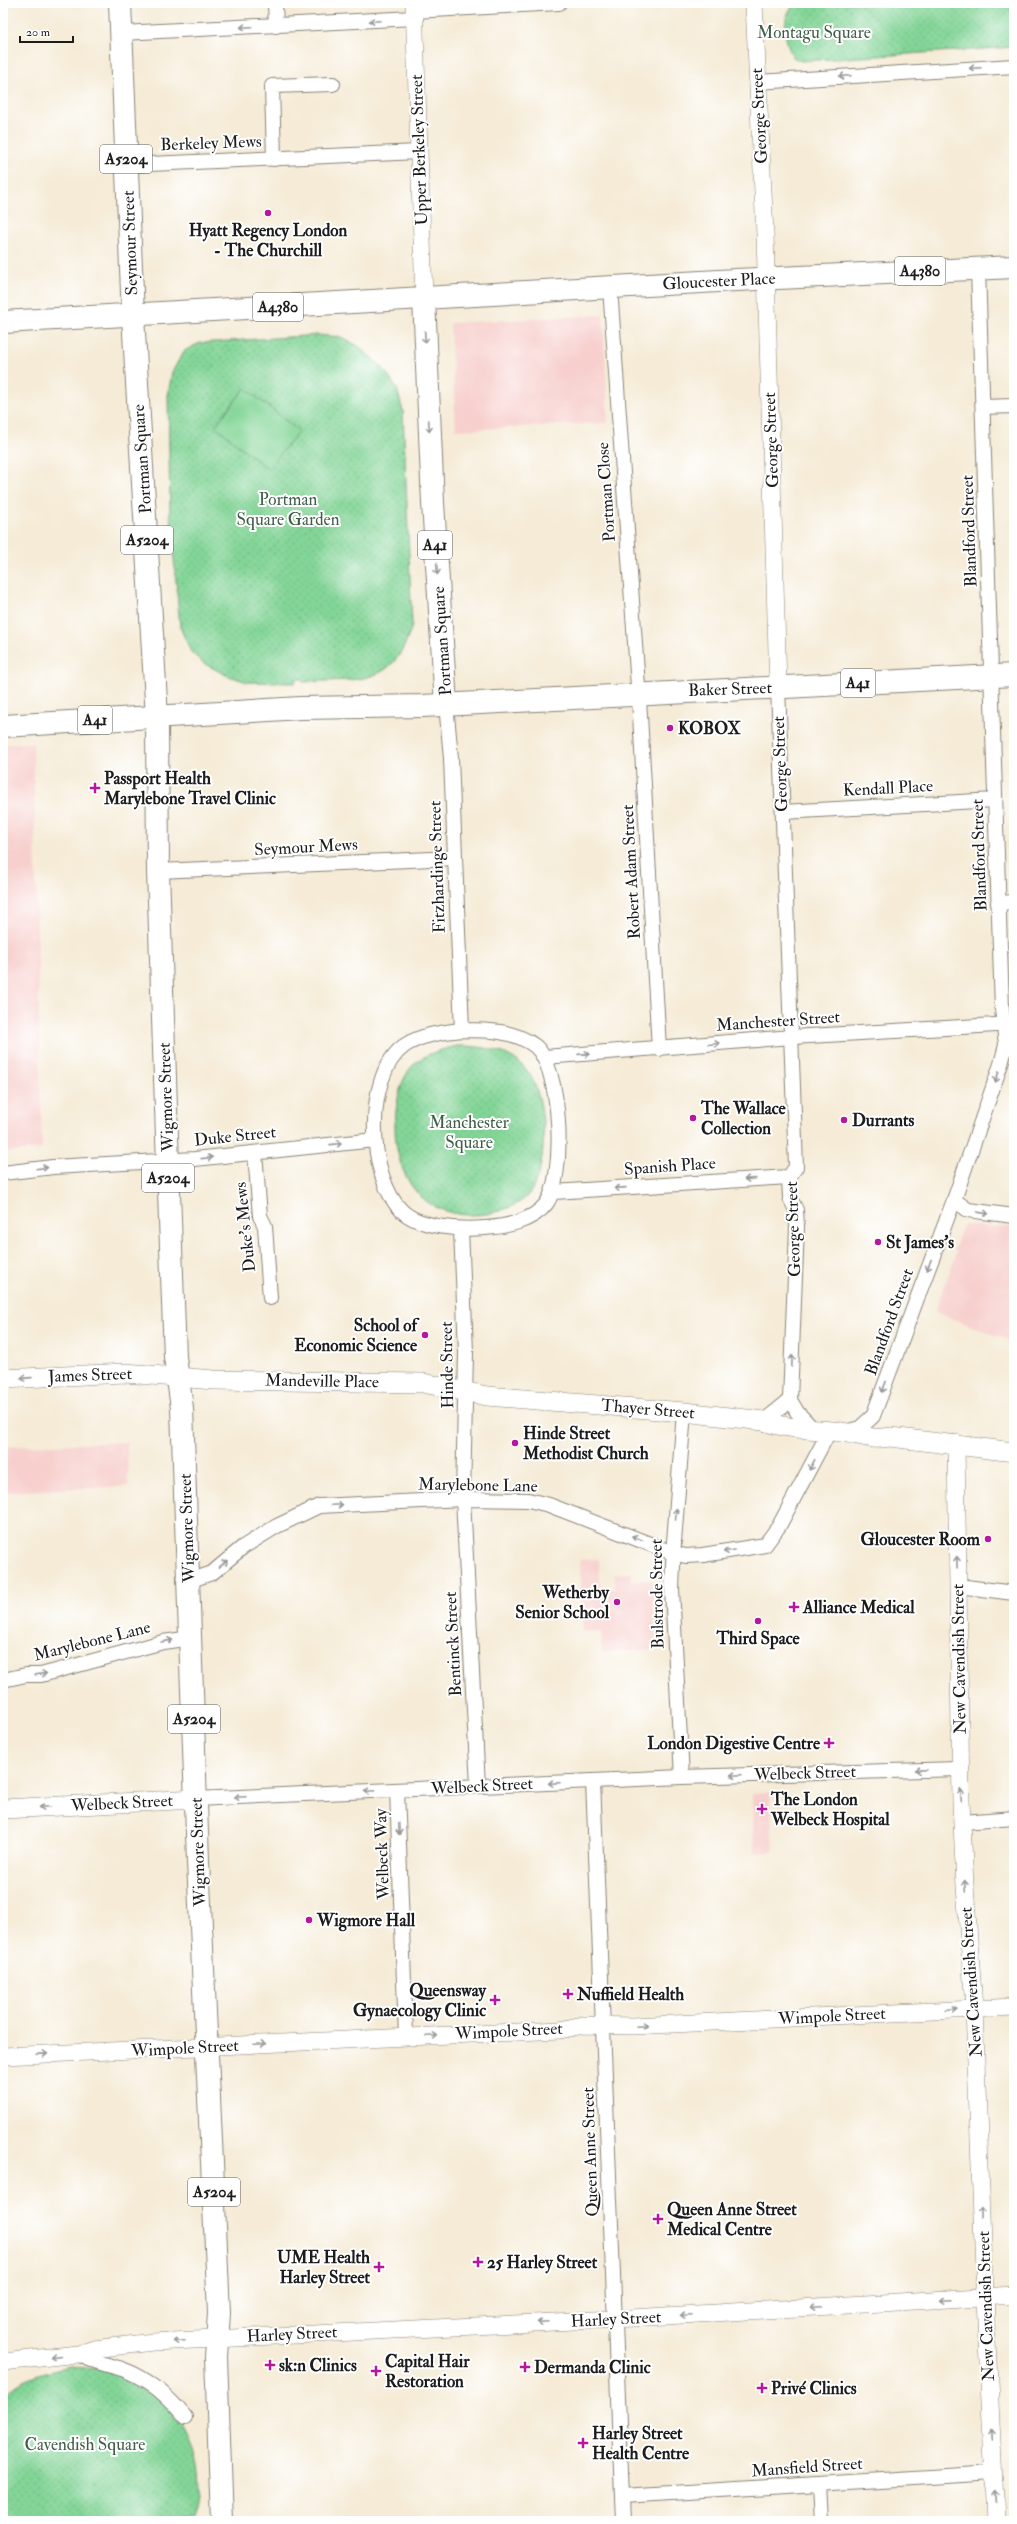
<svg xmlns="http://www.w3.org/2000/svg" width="1017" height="2524" font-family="'IM FELL Double Pica',serif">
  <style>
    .built { fill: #f7d0ce }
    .green { fill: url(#green-dots); stroke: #50785a }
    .pitch { fill: #83d597; stroke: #50785a }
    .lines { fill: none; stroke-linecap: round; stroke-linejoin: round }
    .minor-casing { stroke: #888479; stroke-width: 16 }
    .tertiary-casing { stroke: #888479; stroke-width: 18 }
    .secondary-casing { stroke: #888479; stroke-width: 20 }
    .primary-casing { stroke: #888479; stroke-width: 24 }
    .minor { stroke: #fff; stroke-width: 14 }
    .tertiary { stroke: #fff; stroke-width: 17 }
    .secondary { stroke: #fff; stroke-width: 19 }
    .primary { stroke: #fff; stroke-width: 22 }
    .oneway { stroke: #999 }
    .poi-dot { fill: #b5179e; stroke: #fff; stroke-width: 1.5 }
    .labels { text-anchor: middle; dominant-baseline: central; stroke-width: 4; stroke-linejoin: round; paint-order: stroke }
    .shield { fill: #fff; stroke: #606060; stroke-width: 1 }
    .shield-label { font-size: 16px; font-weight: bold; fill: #1c1c1c }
    .park-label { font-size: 17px; fill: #405d47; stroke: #fff }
    .street-label { font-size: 17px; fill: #1c1c1c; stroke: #fff }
    .poi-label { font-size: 17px; font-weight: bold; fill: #1c1c1c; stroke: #fff; text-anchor: start }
  </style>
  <defs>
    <pattern id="green-dots" width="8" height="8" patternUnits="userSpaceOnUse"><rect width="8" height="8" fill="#83d597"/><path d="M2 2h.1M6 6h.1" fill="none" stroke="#71b682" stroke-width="1.8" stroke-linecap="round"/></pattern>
  </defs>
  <rect width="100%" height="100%" fill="#fff"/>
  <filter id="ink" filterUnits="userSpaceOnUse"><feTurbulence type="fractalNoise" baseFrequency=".025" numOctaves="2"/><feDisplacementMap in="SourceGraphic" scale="8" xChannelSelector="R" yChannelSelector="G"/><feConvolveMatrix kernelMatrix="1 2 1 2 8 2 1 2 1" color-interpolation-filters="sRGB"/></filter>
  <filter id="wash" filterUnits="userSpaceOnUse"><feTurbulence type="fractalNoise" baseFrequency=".012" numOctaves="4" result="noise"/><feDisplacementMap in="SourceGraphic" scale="16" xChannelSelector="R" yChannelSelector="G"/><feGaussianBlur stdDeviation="0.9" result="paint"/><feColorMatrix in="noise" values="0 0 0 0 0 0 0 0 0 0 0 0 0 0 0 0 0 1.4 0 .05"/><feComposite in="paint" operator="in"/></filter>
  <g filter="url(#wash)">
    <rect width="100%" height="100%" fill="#f5ebd6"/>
    <!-- built -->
    <g class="built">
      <polygon points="603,315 608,423 456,430 450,323"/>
      <polygon points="33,743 42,1149 3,1153 3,744"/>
      <polygon points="963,1225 1014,1227 1014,1342 935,1312 957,1252 954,1250"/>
      <polygon points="127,1442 128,1486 3,1492 3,1447"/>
      <polygon points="599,1559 600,1590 615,1589 615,1574 632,1573 632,1581 652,1580 656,1649 602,1652 601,1632 583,1633 580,1560"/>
      <polygon points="770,1792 773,1852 754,1853 752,1793"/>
    </g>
    <!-- green -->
    <g class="green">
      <path d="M796 3H1014V47L801 61 793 57C784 42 780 15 796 3Z"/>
      <path d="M318 335 341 337 358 346 383 368 397 389 403 411 412 625C394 689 358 678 303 682L301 679H296L295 683 247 682 226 675 203 663 191 652 180 627 170 513 168 395 172 372 184 351 200 343Z"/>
      <path d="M457 1046C480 1046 507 1049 524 1067 548 1092 550 1166 529 1194 520 1205 500 1212 486 1214 426 1222 395 1181 395 1125 396 1107 398 1086 409 1070 419 1055 440 1050 457 1046Z"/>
      <path d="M71 2366C85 2367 99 2367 113 2371 120 2373 126 2378 132 2381 139 2384 148 2388 154 2392 191 2421 210 2476 194 2521H3V2394C23 2377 46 2371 71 2366Z"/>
    </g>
    <!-- pitch -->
    <polygon class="pitch" points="245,388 299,431 268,469 215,426"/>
  </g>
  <g filter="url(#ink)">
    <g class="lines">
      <defs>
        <g id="minor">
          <polyline points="275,3 276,26"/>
          <polyline points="414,11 559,3"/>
          <polyline points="122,33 414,18"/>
          <polyline points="757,82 1014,66"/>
          <polyline points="274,159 272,86 333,84"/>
          <polyline points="127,165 419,152"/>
          <polyline points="610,287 640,715 659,1049"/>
          <polyline points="983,407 1014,406"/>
          <polyline points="778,687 796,1167 789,1177 790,1198 796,1210 797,1227 790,1400 797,1412 812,1428"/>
          <polyline points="446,704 451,758 462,1030"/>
          <polyline points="783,812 995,800"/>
          <polyline points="158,871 455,858"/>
          <polyline points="998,903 1014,902"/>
          <path d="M462 1030C486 1030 515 1030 535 1046 562 1068 566 1178 546 1204 533 1221 505 1227 485 1228 462 1230 420 1228 402 1211 368 1179 363 1076 404 1046 420 1035 443 1032 462 1030Z"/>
          <polyline points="545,1057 792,1037 1013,1024"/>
          <polyline points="255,1153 260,1216 265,1226 270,1298"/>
          <polyline points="3,1173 53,1167 195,1159 375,1140"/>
          <polyline points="554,1192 789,1177"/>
          <polyline points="954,1200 968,1210 1014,1216"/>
          <polyline points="461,1229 466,1352 463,1499 478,1786"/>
          <polyline points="764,1421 790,1400"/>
          <polyline points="845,1432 860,1428 873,1416 954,1200 1001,1064 1006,1045 1002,1009 978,269"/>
          <polyline points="189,1581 212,1573 243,1547 277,1526 319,1506 463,1499 528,1500 549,1505 673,1553 686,1556 703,1555 765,1545 779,1526 830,1430"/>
          <polyline points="958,1586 1014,1593"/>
          <polyline points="3,1680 26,1675 41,1675 163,1642 191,1638"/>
          <polyline points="682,1777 672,1589 674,1542 684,1412"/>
          <polyline points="593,1781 623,2521"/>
          <polyline points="397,1790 406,2037"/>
          <polyline points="196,1799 682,1777 960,1769"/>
          <polyline points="963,1822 1014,1818"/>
          <path d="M78 2354C92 2362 106 2364 122 2369 149 2379 167 2395 185 2417"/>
          <polyline points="819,2484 821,2521"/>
          <polyline points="622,2496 994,2473"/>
        </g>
        <g id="tertiary">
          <polyline points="414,3 424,298"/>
          <polyline points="754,3 765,234 778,687"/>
          <polyline points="956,1443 961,1802 965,1886 974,2008 986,2322 996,2521"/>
          <polyline points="3,2056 560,2030 583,2025 633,2026 1014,2007"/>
          <polyline points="3,2362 78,2354 94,2349 153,2342 615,2319 1014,2295"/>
        </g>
        <g id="secondary">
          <path d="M3 1379 125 1373 214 1380 423 1383 487 1396 684 1412 764 1421C789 1430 816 1429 841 1432 859 1434 871 1441 890 1437L1014 1452"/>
          <polyline points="3,1809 196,1799"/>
        </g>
        <g id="primary">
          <polyline points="120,3 133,316 157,718 158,871 167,1137 175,1357 182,1408 198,1861 219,2313 216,2357 222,2521"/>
          <polyline points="424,298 433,503 446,704"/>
          <polyline points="3,322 736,280 1014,267"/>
          <polyline points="3,726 301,708 422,706 1014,675"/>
        </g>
      </defs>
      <!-- minor casing -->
      <use href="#minor" class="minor-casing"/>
      <!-- tertiary casing -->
      <use href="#tertiary" class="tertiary-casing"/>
      <!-- secondary casing -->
      <use href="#secondary" class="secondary-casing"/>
      <!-- primary casing -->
      <use href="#primary" class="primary-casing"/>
      <!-- minor -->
      <use href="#minor" class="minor"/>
      <!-- tertiary -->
      <use href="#tertiary" class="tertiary"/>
      <!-- secondary -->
      <use href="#secondary" class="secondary"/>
      <!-- primary -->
      <use href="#primary" class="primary"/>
    </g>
    <!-- one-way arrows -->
    <defs><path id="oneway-shaft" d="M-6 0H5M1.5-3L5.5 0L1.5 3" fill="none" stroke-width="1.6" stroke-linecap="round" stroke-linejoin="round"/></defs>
    <g class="oneway">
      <use href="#oneway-shaft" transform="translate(375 21) rotate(177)"/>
      <use href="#oneway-shaft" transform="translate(246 27) rotate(177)"/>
      <use href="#oneway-shaft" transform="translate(975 68) rotate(177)"/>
      <use href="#oneway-shaft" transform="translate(845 76) rotate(177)"/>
      <use href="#oneway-shaft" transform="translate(425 337) rotate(87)"/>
      <use href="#oneway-shaft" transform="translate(429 426) rotate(87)"/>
      <use href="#oneway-shaft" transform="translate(437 569) rotate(87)"/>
      <use href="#oneway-shaft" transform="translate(714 1044) rotate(-5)"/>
      <use href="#oneway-shaft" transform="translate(584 1054) rotate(-4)"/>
      <use href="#oneway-shaft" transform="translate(997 1077) rotate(110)"/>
      <use href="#oneway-shaft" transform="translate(336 1144) rotate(-6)"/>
      <use href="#oneway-shaft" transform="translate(207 1158) rotate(-6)"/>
      <use href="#oneway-shaft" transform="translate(42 1168) rotate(-7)"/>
      <use href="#oneway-shaft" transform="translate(750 1179) rotate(176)"/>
      <use href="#oneway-shaft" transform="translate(620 1188) rotate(176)"/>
      <use href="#oneway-shaft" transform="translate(983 1213) rotate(8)"/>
      <use href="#oneway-shaft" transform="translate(929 1265) rotate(111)"/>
      <use href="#oneway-shaft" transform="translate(792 1361) rotate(-88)"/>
      <use href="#oneway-shaft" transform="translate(26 1378) rotate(176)"/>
      <use href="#oneway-shaft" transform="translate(884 1387) rotate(110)"/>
      <use href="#oneway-shaft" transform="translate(812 1465) rotate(118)"/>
      <use href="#oneway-shaft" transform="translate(337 1505) rotate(-3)"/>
      <use href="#oneway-shaft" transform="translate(676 1514) rotate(-85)"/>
      <use href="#oneway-shaft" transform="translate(637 1538) rotate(-158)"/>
      <use href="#oneway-shaft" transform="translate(729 1551) rotate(171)"/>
      <use href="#oneway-shaft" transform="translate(957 1562) rotate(-91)"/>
      <use href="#oneway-shaft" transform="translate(223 1564) rotate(-41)"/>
      <use href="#oneway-shaft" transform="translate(167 1641) rotate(-10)"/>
      <use href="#oneway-shaft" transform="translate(41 1674) rotate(-7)"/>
      <use href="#oneway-shaft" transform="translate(921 1770) rotate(178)"/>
      <use href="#oneway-shaft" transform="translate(736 1775) rotate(178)"/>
      <use href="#oneway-shaft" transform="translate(554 1783) rotate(177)"/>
      <use href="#oneway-shaft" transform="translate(370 1791) rotate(177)"/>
      <use href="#oneway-shaft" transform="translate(961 1795) rotate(-92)"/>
      <use href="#oneway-shaft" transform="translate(240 1797) rotate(177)"/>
      <use href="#oneway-shaft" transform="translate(45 1807) rotate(177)"/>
      <use href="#oneway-shaft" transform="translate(399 1829) rotate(88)"/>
      <use href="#oneway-shaft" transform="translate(965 1886) rotate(-93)"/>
      <use href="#oneway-shaft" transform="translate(952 2010) rotate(-3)"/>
      <use href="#oneway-shaft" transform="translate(642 2026) rotate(-3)"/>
      <use href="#oneway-shaft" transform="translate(432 2036) rotate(-3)"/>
      <use href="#oneway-shaft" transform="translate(260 2044) rotate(-3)"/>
      <use href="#oneway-shaft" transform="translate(42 2054) rotate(-2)"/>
      <use href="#oneway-shaft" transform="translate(982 2213) rotate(-92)"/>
      <use href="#oneway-shaft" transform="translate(946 2300) rotate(177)"/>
      <use href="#oneway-shaft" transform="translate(816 2307) rotate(177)"/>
      <use href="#oneway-shaft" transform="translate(686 2315) rotate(177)"/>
      <use href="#oneway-shaft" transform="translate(543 2322) rotate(177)"/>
      <use href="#oneway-shaft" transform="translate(179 2341) rotate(177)"/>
      <use href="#oneway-shaft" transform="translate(56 2356) rotate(175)"/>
      <use href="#oneway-shaft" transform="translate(992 2434) rotate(-93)"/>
      <use href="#oneway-shaft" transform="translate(995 2497) rotate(-93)"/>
    </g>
  </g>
  <!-- markers -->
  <g class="poi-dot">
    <circle cx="268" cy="213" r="4"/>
    <circle cx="670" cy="728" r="4"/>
    <path d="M93 782h4v4h4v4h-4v4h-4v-4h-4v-4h4z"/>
    <circle cx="693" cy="1118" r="4"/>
    <circle cx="844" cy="1120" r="4"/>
    <circle cx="878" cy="1242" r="4"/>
    <circle cx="425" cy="1335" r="4"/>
    <circle cx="515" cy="1443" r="4"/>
    <circle cx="988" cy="1539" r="4"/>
    <circle cx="617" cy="1602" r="4"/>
    <path d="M792 1601h4v4h4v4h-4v4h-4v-4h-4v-4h4z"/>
    <circle cx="758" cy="1621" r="4"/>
    <path d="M827 1737h4v4h4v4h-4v4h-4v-4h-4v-4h4z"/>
    <path d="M760 1803h4v4h4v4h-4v4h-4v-4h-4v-4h4z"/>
    <circle cx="309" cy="1920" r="4"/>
    <path d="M566 1988h4v4h4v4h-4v4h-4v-4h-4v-4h4z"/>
    <path d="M493 1994h4v4h4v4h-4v4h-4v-4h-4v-4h4z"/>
    <path d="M656 2213h4v4h4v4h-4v4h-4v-4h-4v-4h4z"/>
    <path d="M476 2256h4v4h4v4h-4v4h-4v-4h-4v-4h4z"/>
    <path d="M377 2261h4v4h4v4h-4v4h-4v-4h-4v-4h4z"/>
    <path d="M268 2359h4v4h4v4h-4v4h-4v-4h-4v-4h4z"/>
    <path d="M523 2361h4v4h4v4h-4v4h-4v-4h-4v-4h4z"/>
    <path d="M374 2365h4v4h4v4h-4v4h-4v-4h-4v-4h4z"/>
    <path d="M760 2382h4v4h4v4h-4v4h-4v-4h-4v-4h4z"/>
    <path d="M581 2437h4v4h4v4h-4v4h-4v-4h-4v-4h4z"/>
  </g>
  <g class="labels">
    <!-- shield labels -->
    <g class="shield">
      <rect x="100" y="145" width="52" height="28" rx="3"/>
      <rect x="895" y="257" width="50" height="28" rx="3"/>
      <rect x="253" y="293" width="50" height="28" rx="3"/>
      <rect x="121" y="526" width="52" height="28" rx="3"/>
      <rect x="418" y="531" width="34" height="28" rx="3"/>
      <rect x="841" y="669" width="34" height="28" rx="3"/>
      <rect x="78" y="706" width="34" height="28" rx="3"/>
      <rect x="142" y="1164" width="52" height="28" rx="3"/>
      <rect x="168" y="1705" width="52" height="28" rx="3"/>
      <rect x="188" y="2178" width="52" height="28" rx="3"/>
    </g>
    <g class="shield-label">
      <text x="126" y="159">A5204</text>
      <text x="920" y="271">A4380</text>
      <text x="278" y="307">A4380</text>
      <text x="147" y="540">A5204</text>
      <text x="435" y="545">A41</text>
      <text x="858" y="683">A41</text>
      <text x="95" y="720">A41</text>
      <text x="168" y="1178">A5204</text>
      <text x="194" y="1719">A5204</text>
      <text x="214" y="2192">A5204</text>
    </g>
    <!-- park labels -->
    <g class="park-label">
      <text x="814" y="32">Montagu Square</text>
      <text x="288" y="499">Portman<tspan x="288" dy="20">Square Garden</tspan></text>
      <text x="469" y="1122">Manchester<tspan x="469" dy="20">Square</tspan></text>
      <text x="85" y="2444">Cavendish Square</text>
    </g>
    <!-- street labels -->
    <g class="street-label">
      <text transform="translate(759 116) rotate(-93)">George Street</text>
      <text transform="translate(211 143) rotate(-2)">Berkeley Mews</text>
      <text transform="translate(419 150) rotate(-92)">Upper Berkeley Street</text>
      <text transform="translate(130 243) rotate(-92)">Seymour Street</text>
      <text transform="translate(719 281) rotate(-3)">Gloucester Place</text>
      <text transform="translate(771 440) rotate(-92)">George Street</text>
      <text transform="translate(142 459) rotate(-94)">Portman Square</text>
      <text transform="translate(606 492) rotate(-94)">Portman Close</text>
      <text transform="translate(969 531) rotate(-92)">Blandford Street</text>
      <text transform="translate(442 641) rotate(-94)">Portman Square</text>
      <text transform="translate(730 689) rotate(-2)">Baker Street</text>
      <text transform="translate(780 764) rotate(-92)">George Street</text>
      <text transform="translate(888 788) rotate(-3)">Kendall Place</text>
      <text transform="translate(306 847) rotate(-3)">Seymour Mews</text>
      <text transform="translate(979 855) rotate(-92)">Blandford Street</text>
      <text transform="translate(437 867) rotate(-92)">Fitzhardinge Street</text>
      <text transform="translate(631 872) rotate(-93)">Robert Adam Street</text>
      <text transform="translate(778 1021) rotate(-4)">Manchester Street</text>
      <text transform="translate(166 1097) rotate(-92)">Wigmore Street</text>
      <text transform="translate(235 1136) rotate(-6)">Duke Street</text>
      <text transform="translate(670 1166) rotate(-4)">Spanish Place</text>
      <text transform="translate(245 1227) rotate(-96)">Duke's Mews</text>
      <text transform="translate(793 1229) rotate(-92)">George Street</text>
      <text transform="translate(889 1322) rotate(-70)">Blandford Street</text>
      <text transform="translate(447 1365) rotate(-91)">Hinde Street</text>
      <text transform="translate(90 1375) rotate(-2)">James Street</text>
      <text transform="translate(322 1381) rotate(1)">Mandeville Place</text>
      <text transform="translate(648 1409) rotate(5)">Thayer Street</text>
      <text transform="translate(478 1485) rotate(1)">Marylebone Lane</text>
      <text transform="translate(187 1528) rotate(-92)">Wigmore Street</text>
      <text transform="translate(657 1594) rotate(-91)">Bulstrode Street</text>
      <text transform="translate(92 1641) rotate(-14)">Marylebone Lane</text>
      <text transform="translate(453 1644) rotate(-93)">Bentinck Street</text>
      <text transform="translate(959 1659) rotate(-91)">New Cavendish Street</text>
      <text transform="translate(805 1773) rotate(-2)">Welbeck Street</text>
      <text transform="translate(482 1786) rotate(-3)">Welbeck Street</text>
      <text transform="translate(122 1803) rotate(-3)">Welbeck Street</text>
      <text transform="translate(198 1852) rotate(-92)">Wigmore Street</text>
      <text transform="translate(382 1854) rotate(-92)">Welbeck Way</text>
      <text transform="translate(971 1982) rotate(-94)">New Cavendish Street</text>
      <text transform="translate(832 2016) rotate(-3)">Wimpole Street</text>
      <text transform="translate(509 2031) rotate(-3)">Wimpole Street</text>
      <text transform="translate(185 2048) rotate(-3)">Wimpole Street</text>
      <text transform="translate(590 2152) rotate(-92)">Queen Anne Street</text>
      <text transform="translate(986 2306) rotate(-92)">New Cavendish Street</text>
      <text transform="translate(616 2319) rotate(-3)">Harley Street</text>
      <text transform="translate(292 2334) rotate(-3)">Harley Street</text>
      <text transform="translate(807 2467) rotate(-4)">Mansfield Street</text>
    </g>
    <!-- poi labels -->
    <g class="poi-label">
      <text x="268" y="230" text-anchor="middle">Hyatt Regency London<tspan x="268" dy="20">- The Churchill</tspan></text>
      <text x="678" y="728">KOBOX</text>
      <text x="104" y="778">Passport Health<tspan x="104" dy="20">Marylebone Travel Clinic</tspan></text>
      <text x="701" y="1108">The Wallace<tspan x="701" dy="20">Collection</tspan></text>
      <text x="852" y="1120">Durrants</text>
      <text x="886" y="1242">St James's</text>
      <text x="417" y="1325" text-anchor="end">School of<tspan x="417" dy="20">Economic Science</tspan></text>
      <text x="523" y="1433">Hinde Street<tspan x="523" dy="20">Methodist Church</tspan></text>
      <text x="980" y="1539" text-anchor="end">Gloucester Room</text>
      <text x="609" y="1592" text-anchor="end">Wetherby<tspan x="609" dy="20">Senior School</tspan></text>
      <text x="803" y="1607">Alliance Medical</text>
      <text x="758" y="1638" text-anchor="middle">Third Space</text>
      <text x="820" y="1743" text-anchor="end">London Digestive Centre</text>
      <text x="771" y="1799">The London<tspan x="771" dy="20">Welbeck Hospital</tspan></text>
      <text x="317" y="1920">Wigmore Hall</text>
      <text x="486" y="1990" text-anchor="end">Queensway<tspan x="486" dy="20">Gynaecology Clinic</tspan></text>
      <text x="577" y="1994">Nuffield Health</text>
      <text x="667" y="2209">Queen Anne Street<tspan x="667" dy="20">Medical Centre</tspan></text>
      <text x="370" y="2257" text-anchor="end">UME Health<tspan x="370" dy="20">Harley Street</tspan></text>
      <text x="487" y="2262">25 Harley Street</text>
      <text x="385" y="2361">Capital Hair<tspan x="385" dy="20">Restoration</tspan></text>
      <text x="279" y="2365">sk:n Clinics</text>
      <text x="534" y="2367">Dermanda Clinic</text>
      <text x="771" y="2388">Privé Clinics</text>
      <text x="592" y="2433">Harley Street<tspan x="592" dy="20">Health Centre</tspan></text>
    </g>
  </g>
  <!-- margin -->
  <rect width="1017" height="2524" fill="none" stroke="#fff" stroke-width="16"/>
  <!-- scale -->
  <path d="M20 36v6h53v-6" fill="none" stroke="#1c1c1c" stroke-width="2"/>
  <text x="26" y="36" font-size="12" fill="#1c1c1c" stroke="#ffffff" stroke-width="3" paint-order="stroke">20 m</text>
</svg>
